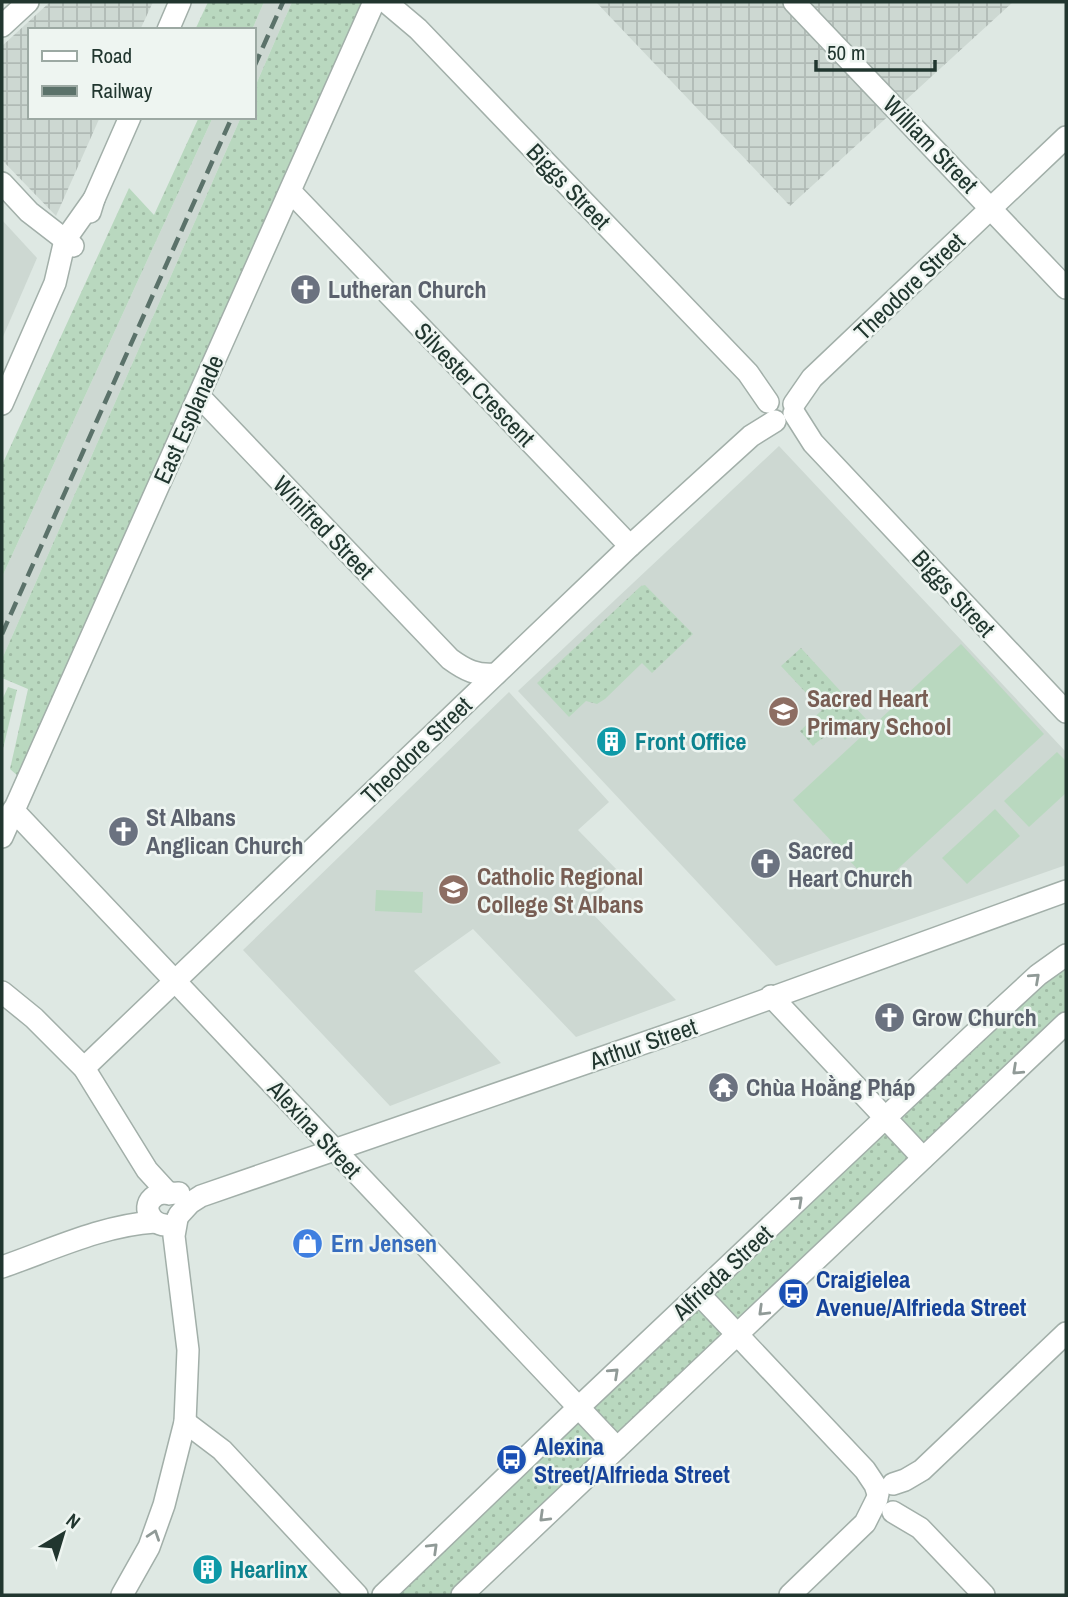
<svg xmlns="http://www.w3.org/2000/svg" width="1068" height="1597" font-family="'Archivo Narrow',sans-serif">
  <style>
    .built { fill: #cdd8d2 }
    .industrial { fill: url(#industrial-grid) }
    .grass { fill: url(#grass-dots) }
    .pitch { fill: #b9d8bf }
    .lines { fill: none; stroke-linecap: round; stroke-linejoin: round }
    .minor-casing { stroke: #a2afa9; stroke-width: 24 }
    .minor { stroke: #fff; stroke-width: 21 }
    .rail { stroke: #5b726a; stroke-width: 4.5; stroke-dasharray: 14 7; stroke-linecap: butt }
    .oneway { stroke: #909a97 }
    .labels { text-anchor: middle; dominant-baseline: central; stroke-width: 5; stroke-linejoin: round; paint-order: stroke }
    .street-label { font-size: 24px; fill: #21362f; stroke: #eef5f1 }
    .worship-label { font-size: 24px; font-weight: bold; fill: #5b616d; stroke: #eef5f1; text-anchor: start }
    .education-label { font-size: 24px; font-weight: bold; fill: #785e54; stroke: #eef5f1; text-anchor: start }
    .culture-label { font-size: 24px; font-weight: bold; fill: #0d838f; stroke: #eef5f1; text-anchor: start }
    .shop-label { font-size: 24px; font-weight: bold; fill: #366cbe; stroke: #eef5f1; text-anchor: start }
    .transit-label { font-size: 24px; font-weight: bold; fill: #164399; stroke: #eef5f1; text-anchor: start }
  </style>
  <defs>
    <pattern id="industrial-grid" width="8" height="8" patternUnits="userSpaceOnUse" patternTransform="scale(1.75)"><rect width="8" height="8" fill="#cdd8d2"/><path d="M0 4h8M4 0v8" fill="none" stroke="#b0bab5"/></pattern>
    <pattern id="grass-dots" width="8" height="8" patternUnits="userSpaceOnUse" patternTransform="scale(1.75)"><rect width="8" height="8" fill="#b9d8bf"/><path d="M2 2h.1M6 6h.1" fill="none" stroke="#9fbaa4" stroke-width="1.8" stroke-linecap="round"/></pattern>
  </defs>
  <rect width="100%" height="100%" fill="#dee8e3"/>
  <!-- built -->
  <g class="built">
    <polygon points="264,2 292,2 254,89 254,30 252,30"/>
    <polygon points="213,117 241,117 2,659 2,577"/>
    <polygon points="2,220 37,258 2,339"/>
    <polygon points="779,446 1066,752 1066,865 776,966 518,691"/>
    <polygon points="509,692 609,802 578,830 619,872 587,908 676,1000 576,1037 473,929 414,971 501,1063 390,1106 243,950"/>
  </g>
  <!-- industrial -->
  <g class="industrial">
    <polygon points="50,2 153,2 140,30 30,30 30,117 100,117 56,216 2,160 2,46"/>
    <polygon points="596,2 1013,2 790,206"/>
  </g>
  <!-- grass -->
  <g class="grass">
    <polygon points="208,2 264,2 252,30 195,30"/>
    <polygon points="292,2 364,2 19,777 10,769 28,689 2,678 2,659 241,117 254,117 254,89"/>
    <polygon points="199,117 213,117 2,577 2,465 129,188 154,215"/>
    <polygon points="645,585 693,634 652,673 642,663 605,699 597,704 586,701 569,717 537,683 641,586"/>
    <path d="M801 648 866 719 845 740 836 730C828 736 819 739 813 746L800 731 822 710 781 666Z"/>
    <polygon points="8,687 17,690 2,753 2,700"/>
    <polygon points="1066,961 1066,1013 921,1146 899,1117"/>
    <polygon points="884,1131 913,1155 736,1323 714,1296 715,1292"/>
    <polygon points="694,1310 702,1310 726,1331 620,1436 610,1436 592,1405"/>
    <polygon points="578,1422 603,1444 602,1453 452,1595 390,1595"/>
  </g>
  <!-- pitch -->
  <g class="pitch">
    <polygon points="961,644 1044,734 876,889 793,800"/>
    <polygon points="1057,752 1066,761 1066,793 1029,827 1004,801"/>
    <polygon points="995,809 1020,836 967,884 942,858"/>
    <polygon points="376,890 423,892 422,913 375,911"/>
  </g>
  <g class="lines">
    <defs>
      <g id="minor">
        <polyline points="386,2 418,29 748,373 768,402"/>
        <polyline points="794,2 1066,288"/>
        <polyline points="2,26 28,2"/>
        <polyline points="168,30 180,2"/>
        <polyline points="2,183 29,212 73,246"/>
        <polyline points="291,192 630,546"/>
        <polyline points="90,212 94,199 130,117"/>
        <path d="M199 396 450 659C465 670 477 676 496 674"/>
        <polyline points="2,404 55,283 65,240 94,199"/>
        <polyline points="794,404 812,378 1066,137"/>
        <polyline points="794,413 813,443 1066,712"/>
        <polyline points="13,810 617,1448"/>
        <polyline points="2,837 374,2"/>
        <polyline points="2,992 34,1018 84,1068 147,1170 169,1194"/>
        <polyline points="771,996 923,1158"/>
        <polyline points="84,1068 630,546 751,436 775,421"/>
        <polyline points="179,1215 190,1203 201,1196 702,1023 1066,891"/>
        <path d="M165 1225C151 1224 140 1206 155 1196 162 1191 171 1194 179 1193"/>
        <path d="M2 1267C51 1250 103 1225 155 1222"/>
        <polyline points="699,1294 865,1470 875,1485 878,1494"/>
        <polyline points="185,1422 222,1450 357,1595"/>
        <polyline points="893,1484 905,1480 922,1470 1066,1333"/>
        <polyline points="893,1512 920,1528 984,1595"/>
        <polyline points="122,1595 149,1547 164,1505 185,1422 188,1350 174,1236 177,1219"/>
        <polyline points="383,1595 578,1408 973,1035 1038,975 1066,955"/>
        <polyline points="462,1595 1066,1023"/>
        <polyline points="790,1595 865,1523 877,1499"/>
      </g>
    </defs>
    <!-- minor casing -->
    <use href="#minor" class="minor-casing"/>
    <!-- minor -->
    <use href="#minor" class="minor"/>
    <!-- rail -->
    <g class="rail">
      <polyline points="254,67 283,2"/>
      <polyline points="2,634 232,117"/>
    </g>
  </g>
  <!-- one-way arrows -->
  <defs><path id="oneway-chevron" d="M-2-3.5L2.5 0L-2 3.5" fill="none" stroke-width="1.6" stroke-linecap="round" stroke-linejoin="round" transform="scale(1.75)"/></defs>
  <g class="oneway">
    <use href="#oneway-chevron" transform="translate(1035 978) rotate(-42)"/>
    <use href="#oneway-chevron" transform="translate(1017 1070) rotate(137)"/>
    <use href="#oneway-chevron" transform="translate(798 1201) rotate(-43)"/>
    <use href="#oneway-chevron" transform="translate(763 1311) rotate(136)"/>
    <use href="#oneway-chevron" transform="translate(614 1373) rotate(-43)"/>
    <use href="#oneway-chevron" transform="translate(544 1517) rotate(136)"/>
    <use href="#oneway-chevron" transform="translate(154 1535) rotate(-71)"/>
    <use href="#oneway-chevron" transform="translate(433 1548) rotate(-44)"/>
  </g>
  <!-- icons -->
  <defs>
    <symbol id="church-disc" viewBox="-11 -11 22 22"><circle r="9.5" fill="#6b7280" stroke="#eef5f1"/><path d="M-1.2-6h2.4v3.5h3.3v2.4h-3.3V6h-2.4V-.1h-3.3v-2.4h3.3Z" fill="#fff"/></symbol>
    <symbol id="school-disc" viewBox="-11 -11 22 22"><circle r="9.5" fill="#8d6e63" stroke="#eef5f1"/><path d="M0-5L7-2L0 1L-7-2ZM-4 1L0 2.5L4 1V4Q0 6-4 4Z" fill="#fff"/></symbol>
    <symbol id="building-disc" viewBox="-11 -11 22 22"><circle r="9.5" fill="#0f9aa8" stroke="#eef5f1"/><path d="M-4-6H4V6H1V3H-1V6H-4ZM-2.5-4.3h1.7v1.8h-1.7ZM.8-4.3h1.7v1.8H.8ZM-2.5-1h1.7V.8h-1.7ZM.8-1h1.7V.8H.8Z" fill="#fff"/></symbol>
    <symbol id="temple-disc" viewBox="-11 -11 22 22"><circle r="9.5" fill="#6b7280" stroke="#eef5f1"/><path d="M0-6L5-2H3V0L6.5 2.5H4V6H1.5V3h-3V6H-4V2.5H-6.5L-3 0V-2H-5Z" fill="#fff"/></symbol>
    <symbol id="shop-disc" viewBox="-11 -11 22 22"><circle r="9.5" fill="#3f7fe0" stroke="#eef5f1"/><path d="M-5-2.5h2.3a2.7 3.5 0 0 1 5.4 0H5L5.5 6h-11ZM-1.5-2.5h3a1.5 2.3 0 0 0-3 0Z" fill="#fff"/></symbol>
    <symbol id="bus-disc" viewBox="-11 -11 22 22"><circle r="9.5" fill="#1a4fb4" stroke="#eef5f1"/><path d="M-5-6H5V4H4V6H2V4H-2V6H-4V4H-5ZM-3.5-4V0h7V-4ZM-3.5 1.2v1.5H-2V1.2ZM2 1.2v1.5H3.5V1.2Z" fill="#fff"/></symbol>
  </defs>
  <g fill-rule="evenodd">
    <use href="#church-disc" x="288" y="272" width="35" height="35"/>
    <use href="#school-disc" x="766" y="694" width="35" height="35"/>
    <use href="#building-disc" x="594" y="724" width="35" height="35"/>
    <use href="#church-disc" x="106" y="814" width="35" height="35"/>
    <use href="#church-disc" x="748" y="846" width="35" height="35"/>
    <use href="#school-disc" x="436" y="872" width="35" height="35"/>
    <use href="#church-disc" x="872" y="1000" width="35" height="35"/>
    <use href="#temple-disc" x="706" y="1070" width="35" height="35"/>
    <use href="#shop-disc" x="290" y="1226" width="35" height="35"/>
    <use href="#bus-disc" x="776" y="1276" width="35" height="35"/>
    <use href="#bus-disc" x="494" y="1442" width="35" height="35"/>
    <use href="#building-disc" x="190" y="1552" width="35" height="35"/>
  </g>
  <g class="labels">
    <!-- street labels -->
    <g class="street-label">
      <text transform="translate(931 144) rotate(46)">William Street</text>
      <text transform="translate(569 186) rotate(46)">Biggs Street</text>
      <text transform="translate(909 286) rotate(-44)">Theodore Street</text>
      <text transform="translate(475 384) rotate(46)">Silvester Crescent</text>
      <text transform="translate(188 419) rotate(-66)">East Esplanade</text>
      <text transform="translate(324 527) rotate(46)">Winifred Street</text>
      <text transform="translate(954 593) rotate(47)">Biggs Street</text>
      <text transform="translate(416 750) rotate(-44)">Theodore Street</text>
      <text transform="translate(643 1043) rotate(-19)">Arthur Street</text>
      <text transform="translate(315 1129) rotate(47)">Alexina Street</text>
      <text transform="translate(722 1272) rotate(-43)">Alfrieda Street</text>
    </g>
    <!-- worship labels -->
    <g class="worship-label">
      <text x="328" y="289">Lutheran Church</text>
      <text x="146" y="817">St Albans<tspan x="146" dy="28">Anglican Church</tspan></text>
      <text x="788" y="850">Sacred<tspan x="788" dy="28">Heart Church</tspan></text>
      <text x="912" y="1017">Grow Church</text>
      <text x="746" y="1087">Chùa Hoằng Pháp</text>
    </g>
    <!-- education labels -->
    <g class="education-label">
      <text x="807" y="698">Sacred Heart<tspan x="807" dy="28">Primary School</tspan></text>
      <text x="477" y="876">Catholic Regional<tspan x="477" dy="28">College St Albans</tspan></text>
    </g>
    <!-- culture labels -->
    <g class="culture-label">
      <text x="635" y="741">Front Office</text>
      <text x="230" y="1569">Hearlinx</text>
    </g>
    <!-- shop labels -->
    <g class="shop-label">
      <text x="331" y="1243">Ern Jensen</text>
    </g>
    <!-- transit labels -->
    <g class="transit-label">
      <text x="816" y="1279">Craigielea<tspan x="816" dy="28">Avenue/Alfrieda Street</tspan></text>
      <text x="534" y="1446">Alexina<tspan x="534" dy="28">Street/Alfrieda Street</tspan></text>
    </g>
  </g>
  <!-- border -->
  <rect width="1068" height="1597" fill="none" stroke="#21362f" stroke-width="7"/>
  <!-- legend -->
  <rect x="28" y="28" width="228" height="91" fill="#eef5f1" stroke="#9ca9a3" stroke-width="2"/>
  <rect x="42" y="51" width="35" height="10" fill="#ffffff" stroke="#9ca9a3" stroke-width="2"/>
  <text x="91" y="63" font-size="21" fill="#21362f">Road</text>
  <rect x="42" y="86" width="35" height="10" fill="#5b726a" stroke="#9ca9a3" stroke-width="2"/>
  <text x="91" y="98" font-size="21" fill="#21362f">Railway</text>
  <!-- north arrow -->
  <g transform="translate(63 1534) rotate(38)" stroke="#eef5f1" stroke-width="5" paint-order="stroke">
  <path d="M0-5L12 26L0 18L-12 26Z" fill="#21362f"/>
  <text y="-10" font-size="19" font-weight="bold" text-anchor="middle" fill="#21362f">N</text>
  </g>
  <!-- scale -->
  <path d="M816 60v10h119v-10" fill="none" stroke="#21362f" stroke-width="3.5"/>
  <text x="827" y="60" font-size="21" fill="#21362f" stroke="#eef5f1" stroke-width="5" paint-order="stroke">50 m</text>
</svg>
